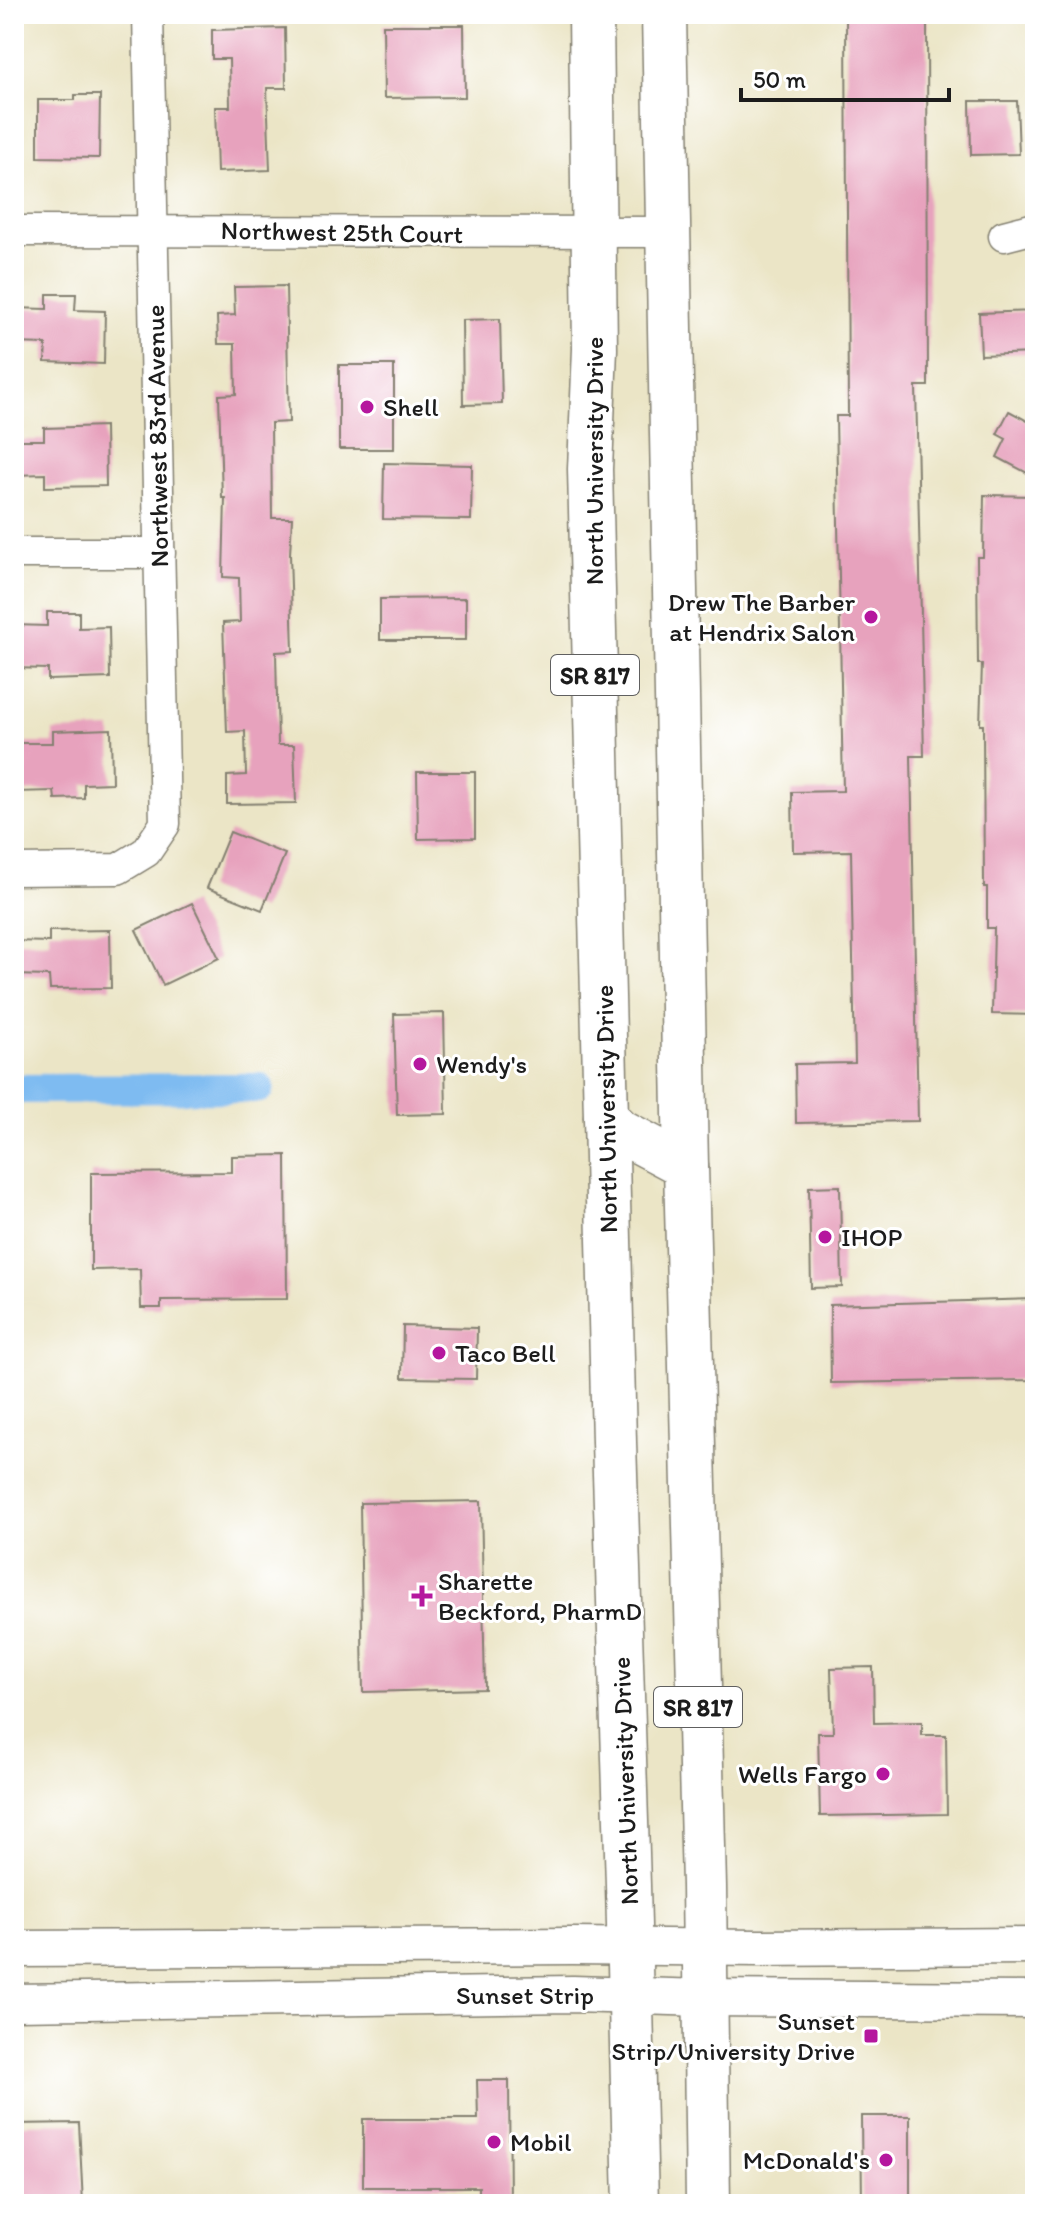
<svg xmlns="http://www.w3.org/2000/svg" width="1049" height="2218" font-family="Itim,sans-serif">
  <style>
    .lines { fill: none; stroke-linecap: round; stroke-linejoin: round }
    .canal { stroke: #7ebbf1; stroke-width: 30 }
    .building { fill: #e7a2bd }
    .minor-casing { stroke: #848071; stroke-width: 33 }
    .tertiary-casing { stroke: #848071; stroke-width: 39 }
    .primary-casing { stroke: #848071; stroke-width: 47 }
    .minor { stroke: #fff; stroke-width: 30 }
    .tertiary { stroke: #fff; stroke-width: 36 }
    .primary { stroke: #fff; stroke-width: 44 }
    .poi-dot { fill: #b5179e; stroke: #fff; stroke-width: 3 }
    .labels { text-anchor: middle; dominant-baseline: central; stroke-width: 6; stroke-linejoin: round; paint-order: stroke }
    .shield { fill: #fff; stroke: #606060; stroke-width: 2 }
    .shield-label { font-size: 24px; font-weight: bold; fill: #1c1c1c }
    .street-label { font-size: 26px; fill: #1c1c1c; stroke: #fff }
    .poi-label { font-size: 26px; fill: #1c1c1c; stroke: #fff; text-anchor: start }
  </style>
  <rect width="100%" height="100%" fill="#fff"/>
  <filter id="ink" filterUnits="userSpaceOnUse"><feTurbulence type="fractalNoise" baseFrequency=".0125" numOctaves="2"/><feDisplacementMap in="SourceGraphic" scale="16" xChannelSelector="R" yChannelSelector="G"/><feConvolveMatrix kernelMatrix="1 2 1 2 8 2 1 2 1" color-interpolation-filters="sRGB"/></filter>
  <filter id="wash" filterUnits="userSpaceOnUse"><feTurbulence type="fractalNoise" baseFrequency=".006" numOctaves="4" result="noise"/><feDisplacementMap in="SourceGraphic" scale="32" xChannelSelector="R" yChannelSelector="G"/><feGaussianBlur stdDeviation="1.8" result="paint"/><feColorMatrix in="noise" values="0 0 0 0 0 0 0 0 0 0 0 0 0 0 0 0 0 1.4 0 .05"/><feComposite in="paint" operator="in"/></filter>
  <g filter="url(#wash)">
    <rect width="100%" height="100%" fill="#ebe5c6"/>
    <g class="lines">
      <!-- canal -->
      <polyline class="canal" points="14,1089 259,1088"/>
    </g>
    <g id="blocks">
      <!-- building -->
      <g class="building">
        <polygon points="846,14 927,14 928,386 916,386 924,756 911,756 918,1121 796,1123 795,1064 855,1063 851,851 793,852 792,792 843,791 836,416 848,416"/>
        <polygon points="383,25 464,25 465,97 384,98"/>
        <polygon points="285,28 286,88 267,88 270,170 217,172 215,107 230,107 229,59 212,59 212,30"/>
        <polygon points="75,95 100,95 99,158 38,157 38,100 75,100"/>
        <polygon points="970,101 1017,101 1019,154 971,155"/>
        <polygon points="286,286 289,422 271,423 272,518 292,518 290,554 293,651 276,652 278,745 294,745 296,803 227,804 227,776 246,775 245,731 227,732 223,623 240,622 239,578 223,577 225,498 222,498 219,395 236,394 235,344 218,344 217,316 235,315 234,287"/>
        <polygon points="47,294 76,294 75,310 105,311 104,364 45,362 46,344 14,343 14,308 47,309"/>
        <polygon points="1035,311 1035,353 981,355 979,313"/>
        <polygon points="500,319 502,404 463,405 462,320"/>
        <rect x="339" y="365" width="55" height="84"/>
        <polygon points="1009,411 1035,425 1035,477 997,457 1006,439 997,434"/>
        <polygon points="105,426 106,486 45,487 45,474 14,475 14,440 44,440 44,428"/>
        <polygon points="384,463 472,465 471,520 383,519"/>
        <polygon points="984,495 1034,496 1035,1015 992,1014 994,928 987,928 987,887 984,887 983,725 980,725 982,664 978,664 977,557 983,557"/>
        <polygon points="466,598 466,640 380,640 380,599"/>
        <polygon points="47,612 79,612 79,628 109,627 110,678 48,680 48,669 14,668 14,625 47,626"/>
        <polygon points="111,729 112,783 84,784 84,798 55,799 54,791 14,792 14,743 53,743 53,731"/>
        <polygon points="417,772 475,772 475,838 418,839"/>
        <polygon points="230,832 285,854 262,910 207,888"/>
        <polygon points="192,903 219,958 163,985 136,930"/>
        <polygon points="110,930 111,988 50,989 49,976 14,975 14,941 49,942 49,931"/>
        <polygon points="444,1013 446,1114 397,1115 394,1014"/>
        <polygon points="286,1155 287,1299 161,1300 161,1308 141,1308 140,1269 91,1270 91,1173 232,1172 232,1156"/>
        <polygon points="840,1186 842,1287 811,1288 809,1187"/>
        <polygon points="1035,1299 1035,1380 831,1383 830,1305"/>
        <polygon points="403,1326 477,1328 476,1379 402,1378"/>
        <polygon points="481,1501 485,1689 363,1692 360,1503"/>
        <polygon points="873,1667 874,1723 922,1722 922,1735 946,1735 947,1814 820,1816 818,1733 833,1733 831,1668"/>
        <polygon points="477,2080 509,2080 510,2204 479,2204 479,2187 363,2187 363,2119 478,2119"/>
        <polygon points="861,2116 910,2116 910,2204 862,2204"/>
        <polygon points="79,2123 83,2204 14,2204 14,2124"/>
      </g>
    </g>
  </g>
  <g filter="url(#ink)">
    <use href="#blocks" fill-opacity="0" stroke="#848071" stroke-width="2"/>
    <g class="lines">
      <defs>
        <g id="minor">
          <polyline points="14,231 669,232"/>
          <polyline points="1004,236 1035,228"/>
          <polyline points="14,553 160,553"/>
          <polyline points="14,870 118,869 146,852 165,824 148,14"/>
        </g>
        <g id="tertiary">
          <polyline points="14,1949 572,1946 759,1948 1035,1946"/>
          <polyline points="14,2002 573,1994 704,1998 1035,2000"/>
        </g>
        <g id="primary">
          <polyline points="591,14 595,349 590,469 614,1442 628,1885 636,2204"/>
          <polyline points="664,14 686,1166 704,1886 708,2204"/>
          <polyline points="606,1117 620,1131 686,1166"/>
        </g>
      </defs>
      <!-- minor casing -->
      <use href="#minor" class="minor-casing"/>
      <!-- tertiary casing -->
      <use href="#tertiary" class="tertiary-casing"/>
      <!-- primary casing -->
      <use href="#primary" class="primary-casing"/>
      <!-- minor -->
      <use href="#minor" class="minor"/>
      <!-- tertiary -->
      <use href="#tertiary" class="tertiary"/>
      <!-- primary -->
      <use href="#primary" class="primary"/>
    </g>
  </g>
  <!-- markers -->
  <g class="poi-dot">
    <circle cx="367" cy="407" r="8"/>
    <circle cx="871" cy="617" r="8"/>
    <circle cx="420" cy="1064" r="8"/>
    <circle cx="825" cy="1237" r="8"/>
    <circle cx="439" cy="1353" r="8"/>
    <path d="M418 1584h8v8h8v8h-8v8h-8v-8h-8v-8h8z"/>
    <circle cx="883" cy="1774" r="8"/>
    <rect x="863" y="2028" width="16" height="16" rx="4"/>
    <circle cx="494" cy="2142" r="8"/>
    <circle cx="886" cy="2160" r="8"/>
  </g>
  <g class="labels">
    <!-- shield labels -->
    <g class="shield">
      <rect x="551" y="655" width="88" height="40" rx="6"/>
      <rect x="654" y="1687" width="88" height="40" rx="6"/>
    </g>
    <g class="shield-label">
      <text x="595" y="675">SR 817</text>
      <text x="698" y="1707">SR 817</text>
    </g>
    <!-- street labels -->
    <g class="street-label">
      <text transform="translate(342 232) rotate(1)">Northwest 25th Court</text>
      <text transform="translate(157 436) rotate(-91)">Northwest 83rd Avenue</text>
      <text transform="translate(594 461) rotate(-90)">North University Drive</text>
      <text transform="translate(606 1109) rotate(-91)">North University Drive</text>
      <text transform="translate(625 1781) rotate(-92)">North University Drive</text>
      <text x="525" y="1995">Sunset Strip</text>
    </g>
    <!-- poi labels -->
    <g class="poi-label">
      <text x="383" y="407">Shell</text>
      <text x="855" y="602" text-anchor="end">Drew The Barber<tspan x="855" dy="30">at Hendrix Salon</tspan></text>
      <text x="436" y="1064">Wendy's</text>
      <text x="841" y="1237">IHOP</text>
      <text x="455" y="1353">Taco Bell</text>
      <text x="438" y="1581">Sharette<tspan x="438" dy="30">Beckford, PharmD</tspan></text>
      <text x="867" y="1774" text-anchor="end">Wells Fargo</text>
      <text x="855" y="2021" text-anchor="end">Sunset<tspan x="855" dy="30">Strip/University Drive</tspan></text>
      <text x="510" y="2142">Mobil</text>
      <text x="870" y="2160" text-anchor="end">McDonald's</text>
    </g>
  </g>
  <!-- margin -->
  <rect width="1049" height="2218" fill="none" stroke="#fff" stroke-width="48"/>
  <!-- scale -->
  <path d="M741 88v12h208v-12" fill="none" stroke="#1c1c1c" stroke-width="4"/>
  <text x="753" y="88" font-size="24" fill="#1c1c1c" stroke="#ffffff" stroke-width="6" paint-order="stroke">50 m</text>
</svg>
